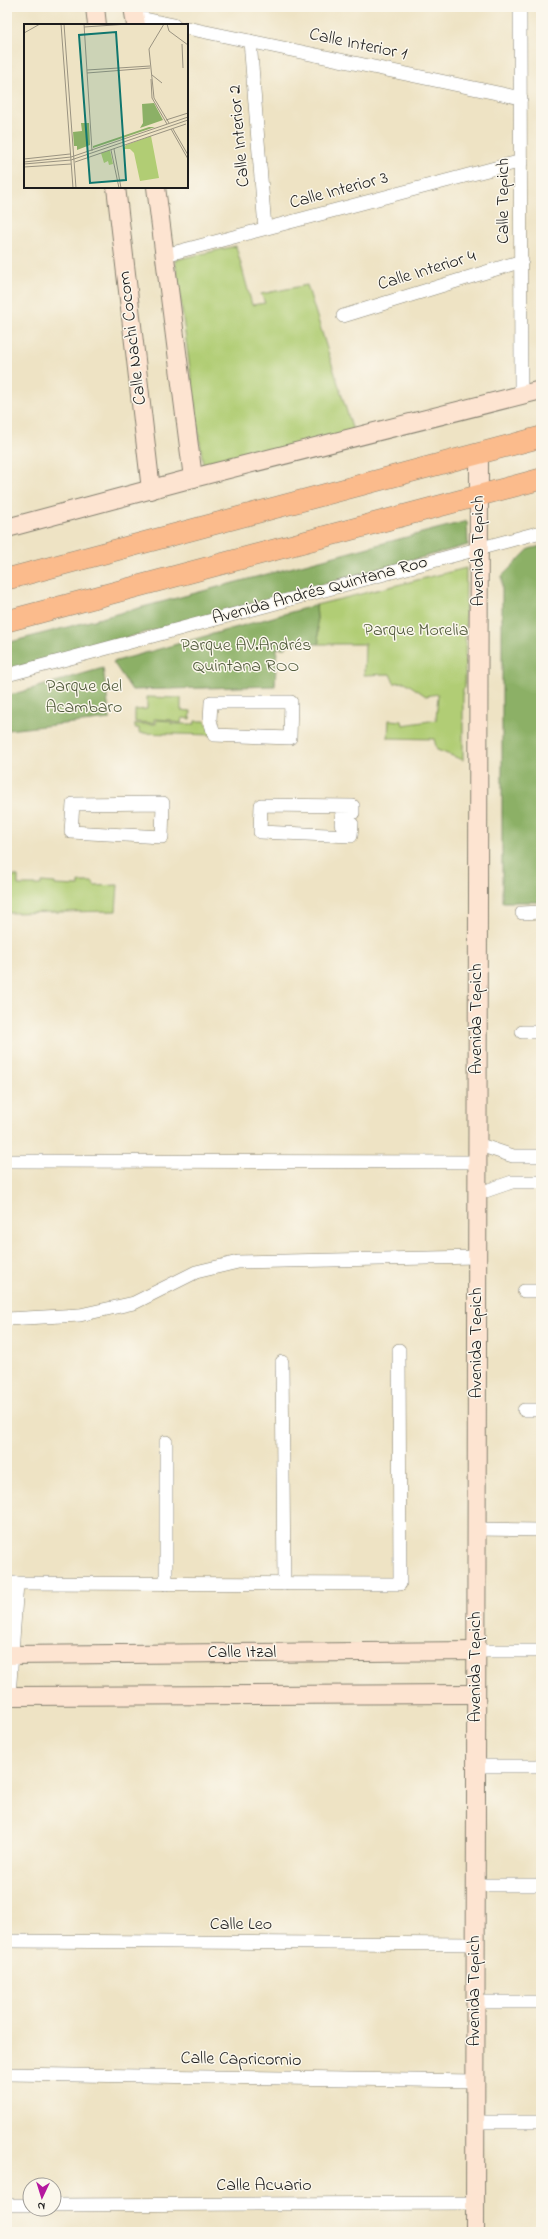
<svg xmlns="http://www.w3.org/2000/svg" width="548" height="2239" font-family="'Indie Flower',sans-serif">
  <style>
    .green { fill: #b1cd74; stroke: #667448 }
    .forest { fill: #8cb066; stroke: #546641 }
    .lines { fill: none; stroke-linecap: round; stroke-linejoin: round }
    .street-casing { stroke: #858070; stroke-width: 14 }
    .secondary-casing { stroke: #858070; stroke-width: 20 }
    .primary-casing { stroke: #858070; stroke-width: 22 }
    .street { stroke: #fff; stroke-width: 13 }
    .secondary { stroke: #fde4d1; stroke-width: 18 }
    .primary { stroke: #fbbb8c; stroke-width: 21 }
    .labels { text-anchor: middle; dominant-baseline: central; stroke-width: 3; stroke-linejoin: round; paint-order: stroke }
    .street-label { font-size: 18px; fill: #1c1c1c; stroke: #fbf7ec }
    .park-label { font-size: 18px; fill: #505a3b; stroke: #fbf7ec }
    .inset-road { fill: none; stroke: #9a9381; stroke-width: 1 }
    .view { fill: #0f766e; fill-opacity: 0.15; stroke: #0f766e; stroke-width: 2 }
    .inset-edge { fill: none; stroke: #1c1c1c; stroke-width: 2 }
  </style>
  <rect width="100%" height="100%" fill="#fbf7ec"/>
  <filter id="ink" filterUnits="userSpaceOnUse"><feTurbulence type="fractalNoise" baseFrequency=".025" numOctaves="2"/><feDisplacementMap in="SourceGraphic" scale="8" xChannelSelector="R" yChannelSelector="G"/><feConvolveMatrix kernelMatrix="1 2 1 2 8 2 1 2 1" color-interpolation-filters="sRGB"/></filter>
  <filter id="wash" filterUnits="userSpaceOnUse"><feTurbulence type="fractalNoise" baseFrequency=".012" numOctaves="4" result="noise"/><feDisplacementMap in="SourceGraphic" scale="16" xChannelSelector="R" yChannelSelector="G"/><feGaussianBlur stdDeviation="0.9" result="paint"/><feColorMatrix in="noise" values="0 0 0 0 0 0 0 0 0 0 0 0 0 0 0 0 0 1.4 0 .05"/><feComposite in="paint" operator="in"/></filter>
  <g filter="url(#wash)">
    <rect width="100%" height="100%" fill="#eee3c4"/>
    <!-- green -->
    <g class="green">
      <polygon points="236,246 252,305 265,303 261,294 307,285 354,434 204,472 175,260"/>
      <polygon points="466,568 465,688 463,689 463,760 437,750 434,739 388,738 389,720 402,721 403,725 436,720 438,694 426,696 405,682 394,683 390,674 364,675 365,644 319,644 316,605"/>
      <polygon points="147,697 181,698 181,710 191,711 190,719 182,718 181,723 172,722 172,720 154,719 154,723 135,722 135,710 147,709"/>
      <polygon points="156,720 171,721 171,724 195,724 195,721 205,721 214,735 139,733 139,728 135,728 135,724 156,724"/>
      <polygon points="7,876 18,876 18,885 41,885 41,882 55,883 55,885 79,886 79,882 93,882 94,886 118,885 116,911 7,913"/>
    </g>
    <!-- forest -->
    <g class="forest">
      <polygon points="467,521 468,545 7,670 7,643"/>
      <polygon points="541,546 541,902 502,902 502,576 529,549"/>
      <polygon points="316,605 319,644 287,643 286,648 277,648 275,686 132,690 113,662"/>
      <polygon points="103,668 110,719 7,730 7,696"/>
    </g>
  </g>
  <g filter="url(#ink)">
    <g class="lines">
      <defs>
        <g id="street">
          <polyline points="520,7 521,396"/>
          <polyline points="135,17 174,25"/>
          <polyline points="187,28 521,98"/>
          <polyline points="250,41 265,228"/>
          <polyline points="165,255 522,161"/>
          <polyline points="343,316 522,261"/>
          <polyline points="7,675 541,532"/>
          <polygon points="211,702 291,702 290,738 214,735 210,720"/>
          <polygon points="163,803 162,837 71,832 73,804"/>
          <polygon points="261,805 353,806 353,813 342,812 341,824 352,824 351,836 260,832"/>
          <polyline points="522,913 541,912"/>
          <polyline points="522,1032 541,1032"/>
          <polyline points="477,1144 513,1156 541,1156"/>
          <polyline points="7,1161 477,1162"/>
          <polyline points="477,1194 512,1182 541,1182"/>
          <polyline points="524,1291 541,1291"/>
          <polyline points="7,1319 80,1315 134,1303 196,1272 238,1262 477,1257"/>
          <polyline points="282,1362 284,1584"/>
          <polyline points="524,1410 541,1410"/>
          <polyline points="476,1529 541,1530"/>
          <polyline points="7,1583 400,1584 399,1350"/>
          <polyline points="166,1584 166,1442"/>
          <polyline points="476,1651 541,1651"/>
          <polyline points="7,1700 9,1696 17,1583"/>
          <polyline points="476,1766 541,1766"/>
          <polyline points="476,1885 541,1885"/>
          <polyline points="7,1941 476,1944"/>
          <polyline points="475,2002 541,2002"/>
          <polyline points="7,2074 475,2081"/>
          <polyline points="475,2122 541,2122"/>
          <polyline points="7,2205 30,2205"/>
          <polyline points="54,2205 475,2203"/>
        </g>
        <g id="secondary">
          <polyline points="95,7 97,25"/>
          <polyline points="133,7 136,25"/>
          <polyline points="116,187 151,490"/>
          <polyline points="156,187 193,478"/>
          <polyline points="7,528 193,478 541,390"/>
          <polyline points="7,1655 476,1651"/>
          <polyline points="7,1696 476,1694"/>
          <polyline points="475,2232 479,454"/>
        </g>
        <g id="primary">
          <polyline points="7,579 541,437"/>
          <polyline points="7,621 541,479"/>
        </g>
      </defs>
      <!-- street casing -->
      <use href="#street" class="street-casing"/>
      <!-- secondary casing -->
      <use href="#secondary" class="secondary-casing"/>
      <!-- primary casing -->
      <use href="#primary" class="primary-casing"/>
      <!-- street -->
      <use href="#street" class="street"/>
      <!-- secondary -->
      <use href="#secondary" class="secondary"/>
      <!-- primary -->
      <use href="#primary" class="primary"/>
    </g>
  </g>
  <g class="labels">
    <!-- street labels -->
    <g class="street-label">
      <text transform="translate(358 45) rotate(12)">Calle Interior 1</text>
      <text transform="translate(240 136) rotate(-95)">Calle Interior 2</text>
      <text transform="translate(339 191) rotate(-15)">Calle Interior 3</text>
      <text transform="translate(504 201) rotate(-90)">Calle Tepich</text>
      <text transform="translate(427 271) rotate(-17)">Calle Interior 4</text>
      <text transform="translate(133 338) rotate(-97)">Calle Nachi Cocom</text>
      <text transform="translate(479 551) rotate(-90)">Avenida Tepich</text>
      <text transform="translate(320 591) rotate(-15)">Avenida Andrés Quintana Roo</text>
      <text transform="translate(477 1019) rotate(-90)">Avenida Tepich</text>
      <text transform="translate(477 1343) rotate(-90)">Avenida Tepich</text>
      <text x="242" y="1653">Calle Itzal</text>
      <text transform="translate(476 1667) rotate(-90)">Avenida Tepich</text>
      <text x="241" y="1925">Calle Leo</text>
      <text transform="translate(475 1991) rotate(-90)">Avenida Tepich</text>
      <text transform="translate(241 2060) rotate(1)">Calle Capricornio</text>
      <text x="264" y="2186">Calle Acuario</text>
    </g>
    <!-- park labels -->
    <g class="park-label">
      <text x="416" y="631">Parque Morelia</text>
      <text x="246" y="646">Parque AV.Andrés<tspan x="246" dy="21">Quintana ROO</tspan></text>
      <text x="84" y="687">Parque del<tspan x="84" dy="21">Acambaro</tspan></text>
    </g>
  </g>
  <!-- overview -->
  <g transform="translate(24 24)">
    <rect width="164" height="164" fill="#eee3c4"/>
    <path d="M127 112 135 154 116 157 110 129 106 125H99L102 121ZM86 126 89 140 85 141 84 137 80 139 77 129Z" fill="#b1cd74"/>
    <path d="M130 79 139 96 116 104 119 99 118 80ZM57 99H65L66 121 53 126V122H50L49 108 58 107ZM125 103H131L69 124V122Z" fill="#8cb066"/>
    <path class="inset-road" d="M37 0 49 164M40 0 52 164M60 0 68 127M140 0 125 25 130 74 145 99M143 0 145 7 164 21M60 3 105 0M0 9 16 0M158 20 159 44M63 46 126 42M63 49 126 44M128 51 138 59M127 55 128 74 143 100M142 96 164 89M147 105 164 135M149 105 164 131M90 125 97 164M87 126 95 164M0 135 46 130M0 138 47 133 164 93M51 138 162 100M0 140 47 136 164 96M0 143 47 140"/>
    <path class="view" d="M92 8 102 156 66 159 55 11Z"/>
    <rect width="164" height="164" class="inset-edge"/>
  </g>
  <!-- margin -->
  <rect width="548" height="2239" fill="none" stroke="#fbf7ec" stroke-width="24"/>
  <!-- north arrow -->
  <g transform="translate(42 2197) rotate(184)"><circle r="19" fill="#fbf7ec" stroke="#a29f99"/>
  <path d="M0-3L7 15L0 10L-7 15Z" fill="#b5179e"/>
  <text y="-6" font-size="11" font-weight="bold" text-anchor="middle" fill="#1c1c1c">N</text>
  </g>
</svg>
